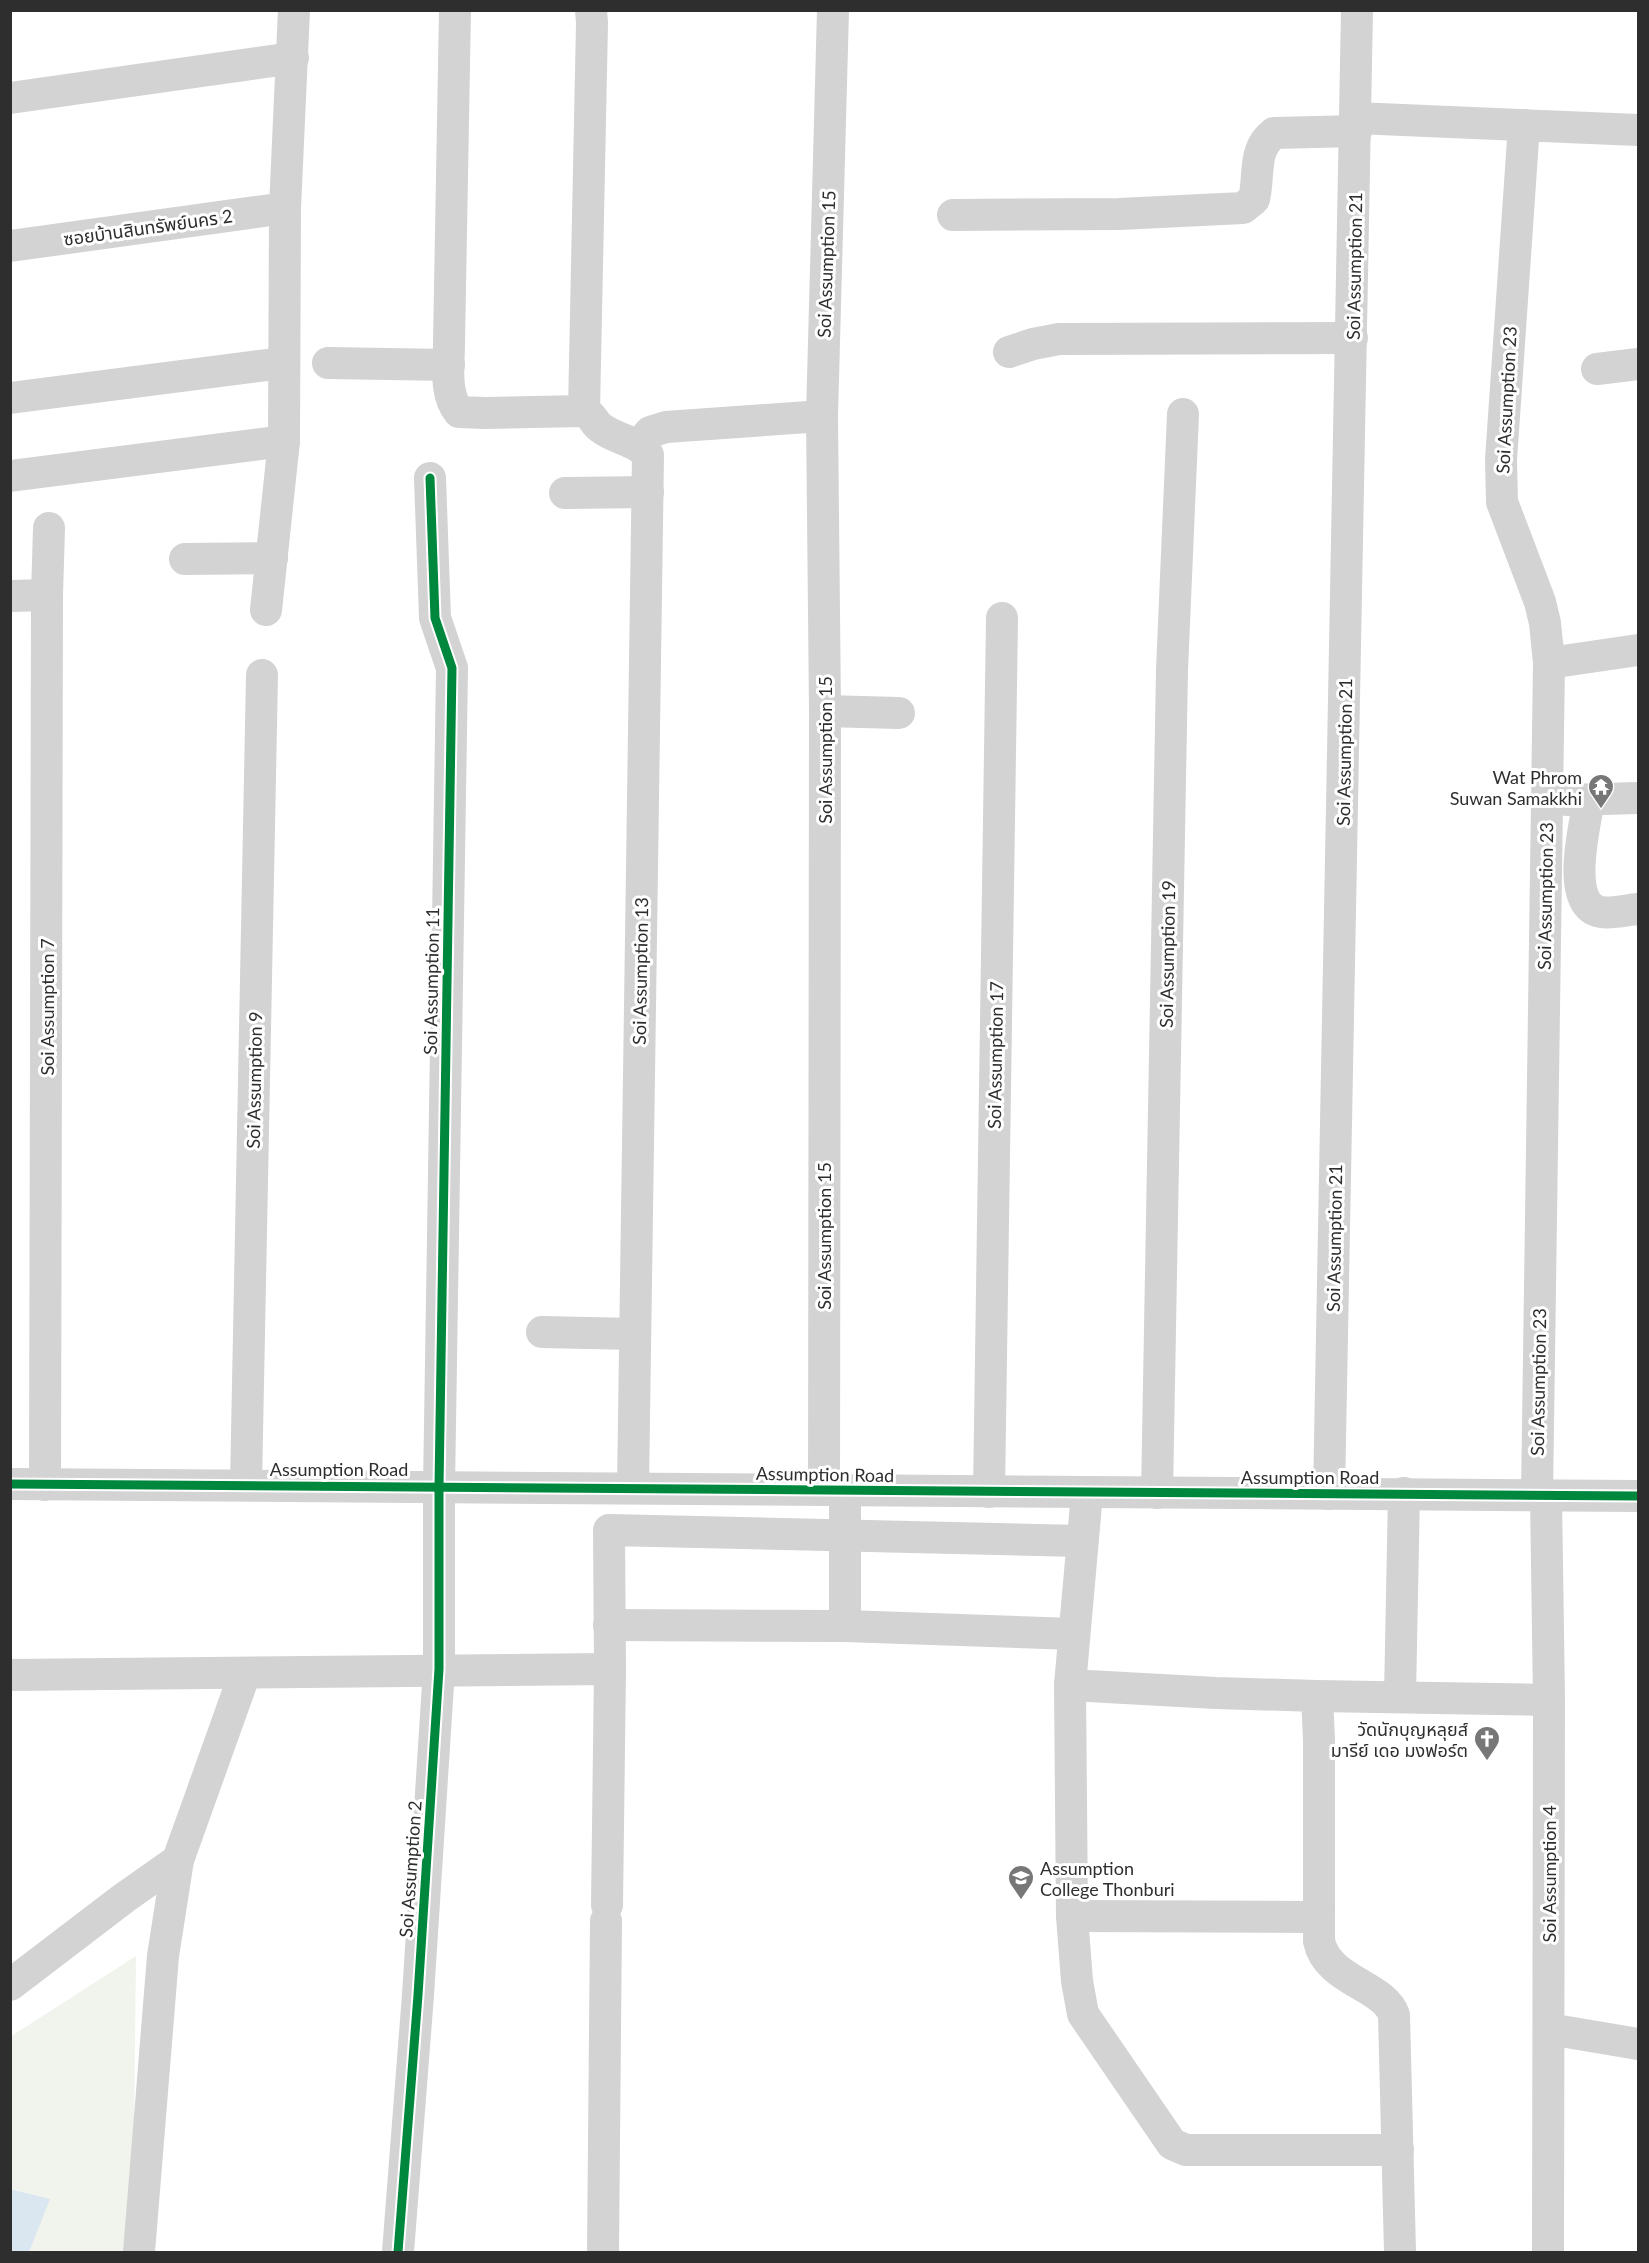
<svg xmlns="http://www.w3.org/2000/svg" width="1649" height="2263" font-family="Lato,'Noto Sans Thai',sans-serif">
  <style>
    .green { fill: #f0f4ec }
    .water { fill: #dae6f0 }
    .lines { fill: none; stroke-linecap: round; stroke-linejoin: round }
    .minor { stroke: #d3d3d3; stroke-width: 32 }
    .cycleway-casing { stroke: #fff; stroke-width: 13 }
    .cycleway { stroke: #00873e; stroke-width: 9 }
    .labels { text-anchor: middle; dominant-baseline: central; stroke-width: 6; stroke-linejoin: round; paint-order: stroke }
    .street-label { font-size: 18px; fill: #2e2e2e; stroke: #fff }
    .poi-label { font-size: 18px; fill: #2e2e2e; stroke: #fff; text-anchor: end }
  </style>
  <rect width="100%" height="100%" fill="#fff"/>
  <!-- green -->
  <polygon class="green" points="136,1956 134,2125 124,2252 29,2252 49,2199 11,2189 10,2037"/>
  <!-- water -->
  <polygon class="water" points="10,2189 50,2199 29,2252 11,2252"/>
  <g class="lines">
    <!-- minor -->
    <g class="minor">
      <path d="M455 10 449 343C449 365 444 394 459 412L485 413 584 411C595 417 593 423 601 428 617 440 634 439 648 455L633 1488"/>
      <polyline points="10,98 293,58"/>
      <polyline points="1356,118 1638,130"/>
      <polyline points="1524,125 1501,460 1502,502 1540,602 1545,623 1549,663 1537,1495"/>
      <path d="M953 215 1119 214 1243 208 1254 199C1260 175 1252 150 1274 133L1356 131"/>
      <polyline points="10,246 285,208"/>
      <polyline points="1009,352 1033,344 1059,339 1352,338"/>
      <polyline points="328,363 449,365"/>
      <polyline points="1597,369 1638,364"/>
      <polyline points="10,398 283,363"/>
      <polyline points="584,411 592,23 591,10"/>
      <polyline points="639,445 650,432 666,427 822,416"/>
      <polyline points="10,476 284,441"/>
      <polyline points="565,493 648,492"/>
      <polyline points="185,559 272,558"/>
      <polyline points="10,596 47,595"/>
      <polyline points="266,610 284,441 285,208 294,10"/>
      <polyline points="1549,663 1638,650"/>
      <polyline points="825,711 899,713"/>
      <polyline points="1567,800 1638,798"/>
      <path d="M1589 800C1585 825 1564 906 1601 912 1612 914 1627 910 1638 909"/>
      <polyline points="542,1332 634,1334"/>
      <polyline points="10,1484 1638,1496"/>
      <polyline points="45,1485 47,595 49,528"/>
      <polyline points="246,1485 262,675"/>
      <polyline points="824,1490 825,711 822,416 833,10"/>
      <polyline points="845,1490 845,1626"/>
      <polyline points="989,1492 1002,618"/>
      <path d="M1087 1493 1070 1685 1216 1693 1317 1696 1319 1740V1941C1327 1981 1384 1985 1394 2015L1400 2252"/>
      <polyline points="1157,1493 1172,670 1183,414"/>
      <polyline points="1329,1494 1357,10"/>
      <polyline points="1546,1496 1549,1700 1548,2252"/>
      <polyline points="609,1625 845,1626 1074,1634"/>
      <polyline points="10,1675 610,1669"/>
      <polyline points="1070,1685 1072,1916 1077,1981 1083,2014 1172,2144 1186,2150 1398,2150"/>
      <polyline points="1317,1696 1549,1700"/>
      <polyline points="1400,1696 1404,1493"/>
      <polyline points="607,1905 610,1669 609,1530 1082,1541"/>
      <polyline points="1072,1916 1319,1917"/>
      <polyline points="10,1985 124,1898 178,1860"/>
      <polyline points="1549,2029 1638,2044"/>
      <polyline points="139,2252 163,1956 178,1860 245,1673"/>
      <polyline points="398,2252 418,1995 439,1669 439,1487 452,668 435,618 430,478"/>
      <polyline points="603,2252 606,1921"/>
    </g>
    <defs>
      <g id="cycleway">
        <polyline points="10,1484 1638,1496"/>
        <polyline points="398,2252 418,1995 439,1669 439,1487 452,668 435,618 430,478"/>
      </g>
    </defs>
    <!-- cycleway casing -->
    <use href="#cycleway" class="cycleway-casing"/>
    <!-- cycleway -->
    <use href="#cycleway" class="cycleway"/>
  </g>
  <!-- icons -->
  <defs>
    <symbol id="temple-pin" viewBox="-11 -11 22 30"><path d="M0 17L-7.5 6A9.5 9.5 0 1 1 7.5 6Z" fill="#777" stroke="#fff"/><path d="M0-6L5-2H3V0L6.5 2.5H4V6H1.5V3h-3V6H-4V2.5H-6.5L-3 0V-2H-5Z" fill="#fff"/></symbol>
    <symbol id="church-pin" viewBox="-11 -11 22 30"><path d="M0 17L-7.5 6A9.5 9.5 0 1 1 7.5 6Z" fill="#777" stroke="#fff"/><path d="M-1.2-6h2.4v3.5h3.3v2.4h-3.3V6h-2.4V-.1h-3.3v-2.4h3.3Z" fill="#fff"/></symbol>
    <symbol id="school-pin" viewBox="-11 -11 22 30"><path d="M0 17L-7.5 6A9.5 9.5 0 1 1 7.5 6Z" fill="#777" stroke="#fff"/><path d="M0-5L7-2L0 1L-7-2ZM-4 1L0 2.5L4 1V4Q0 6-4 4Z" fill="#fff"/></symbol>
  </defs>
  <g fill-rule="evenodd">
    <use href="#temple-pin" x="1586" y="772" width="30" height="40"/>
    <use href="#church-pin" x="1472" y="1724" width="30" height="40"/>
    <use href="#school-pin" x="1006" y="1863" width="30" height="40"/>
  </g>
  <g class="labels">
    <!-- street labels -->
    <g class="street-label">
      <text transform="translate(148 227) rotate(-8)">ซอยบ้านสินทรัพย์นคร 2</text>
      <text transform="translate(826 264) rotate(-88)">Soi Assumption 15</text>
      <text transform="translate(1354 266) rotate(-89)">Soi Assumption 21</text>
      <text transform="translate(1506 400) rotate(-87)">Soi Assumption 23</text>
      <text transform="translate(825 750) rotate(-90)">Soi Assumption 15</text>
      <text transform="translate(1344 752) rotate(-89)">Soi Assumption 21</text>
      <text transform="translate(1545 896) rotate(-89)">Soi Assumption 23</text>
      <text transform="translate(1167 954) rotate(-89)">Soi Assumption 19</text>
      <text transform="translate(640 971) rotate(-89)">Soi Assumption 13</text>
      <text transform="translate(431 981) rotate(-89)">Soi Assumption 11</text>
      <text transform="translate(47 1007) rotate(-90)">Soi Assumption 7</text>
      <text transform="translate(995 1055) rotate(-89)">Soi Assumption 17</text>
      <text transform="translate(254 1080) rotate(-89)">Soi Assumption 9</text>
      <text transform="translate(824 1236) rotate(-90)">Soi Assumption 15</text>
      <text transform="translate(1334 1238) rotate(-89)">Soi Assumption 21</text>
      <text transform="translate(1538 1382) rotate(-89)">Soi Assumption 23</text>
      <text x="339" y="1469">Assumption Road</text>
      <text transform="translate(825 1474) rotate(1)">Assumption Road</text>
      <text x="1310" y="1477">Assumption Road</text>
      <text transform="translate(410 1869) rotate(-86)">Soi Assumption 2</text>
      <text transform="translate(1549 1874) rotate(-90)">Soi Assumption 4</text>
    </g>
    <!-- poi labels -->
    <g class="poi-label">
      <text x="1582" y="777">Wat Phrom<tspan x="1582" dy="21">Suwan Samakkhi</tspan></text>
      <text x="1468" y="1729">วัดนักบุญหลุยส์<tspan x="1468" dy="21">มารีย์ เดอ มงฟอร์ต</tspan></text>
      <text x="1040" y="1868" text-anchor="start">Assumption<tspan x="1040" dy="21">College Thonburi</tspan></text>
    </g>
  </g>
  <!-- border -->
  <rect width="1649" height="2263" fill="none" stroke="#2e2e2e" stroke-width="24"/>
</svg>
